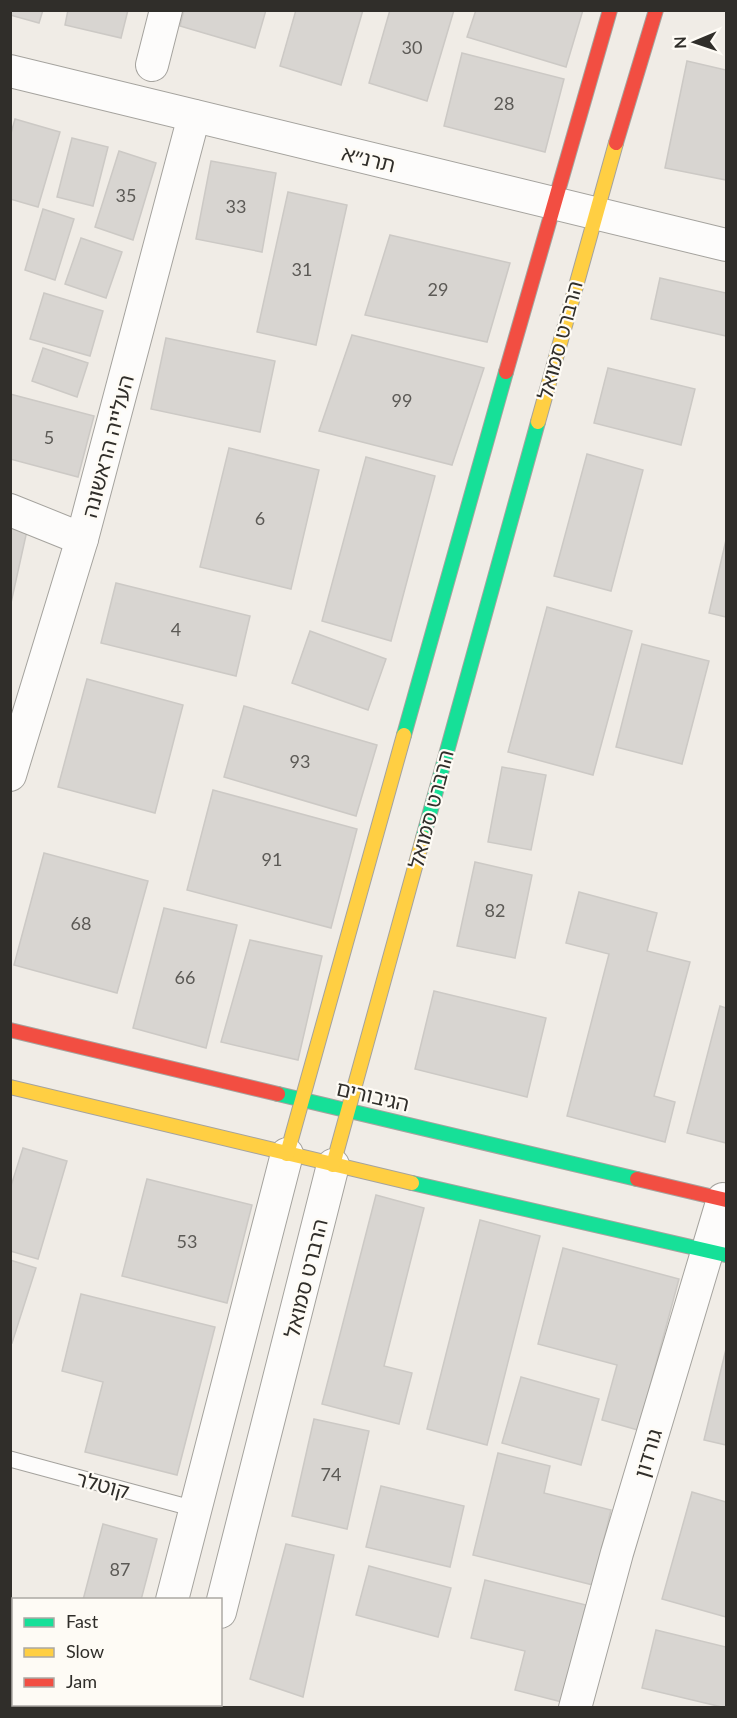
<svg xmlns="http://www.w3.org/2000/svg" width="737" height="1718" font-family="Lato,'Noto Sans Hebrew',sans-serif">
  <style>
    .building { fill: #d8d5d1; stroke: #ccc9c5; stroke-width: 1.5 }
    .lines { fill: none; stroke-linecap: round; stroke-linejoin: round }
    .lane-casing { stroke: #a5a39e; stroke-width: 17 }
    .street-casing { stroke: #a5a39e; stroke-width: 34 }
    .fast-casing { stroke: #a5a39e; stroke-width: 16 }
    .slow-casing { stroke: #a5a39e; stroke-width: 16 }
    .jam-casing { stroke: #a5a39e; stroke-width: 16 }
    .lane { stroke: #fdfcfb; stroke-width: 15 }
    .street { stroke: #fdfcfb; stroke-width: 32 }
    .fast { stroke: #16e098; stroke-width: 14 }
    .slow { stroke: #ffcf43; stroke-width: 14 }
    .jam { stroke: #f24e42; stroke-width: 14 }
    .labels { text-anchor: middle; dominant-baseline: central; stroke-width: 4.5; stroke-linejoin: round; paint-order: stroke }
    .number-label { font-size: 18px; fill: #5c5a56 }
    .street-label { font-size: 21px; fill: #302e2a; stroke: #fefbf5 }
  </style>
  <rect width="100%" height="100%" fill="#f0ece6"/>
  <!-- building -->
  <g class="building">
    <polygon points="10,10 43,10 39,23 10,15"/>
    <polygon points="68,10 128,10 121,38 65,25"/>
    <polygon points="184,10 266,10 255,48 180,26"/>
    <polygon points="296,10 363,10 341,85 280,66"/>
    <polygon points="390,10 454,10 427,101 369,83"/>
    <polygon points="476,10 583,10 566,67 467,37"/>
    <polygon points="462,53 564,79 545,152 444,126"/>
    <polygon points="687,61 726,70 726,180 665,168"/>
    <polygon points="15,119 60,132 38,207 10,199 10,137"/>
    <polygon points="72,138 108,147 93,206 57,197"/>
    <polygon points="119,151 156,163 133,240 95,227"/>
    <polygon points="211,161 276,173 262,252 196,239"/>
    <polygon points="288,192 347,205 316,345 257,332"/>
    <polygon points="43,209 74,219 55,280 25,270"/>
    <polygon points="390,235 510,263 487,342 365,315"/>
    <polygon points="81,238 122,252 106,298 65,284"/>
    <polygon points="660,278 726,293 726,336 651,319"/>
    <polygon points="44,293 103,311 90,356 30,339"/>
    <polygon points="352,335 484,368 452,465 319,431"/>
    <polygon points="166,338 275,361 260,432 151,409"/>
    <polygon points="43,348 88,363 77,397 32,381"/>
    <polygon points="608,368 695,389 681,445 594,423"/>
    <polygon points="10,394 94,416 78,477 10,459"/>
    <polygon points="229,448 319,470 291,589 200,567"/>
    <polygon points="587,454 643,470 611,591 554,576"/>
    <polygon points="366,457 435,476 391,641 322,621"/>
    <polygon points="10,522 28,526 11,603 10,603"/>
    <polygon points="726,540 726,617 709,613"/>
    <polygon points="116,583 250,616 236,676 101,643"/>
    <polygon points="547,607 632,631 593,775 508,752"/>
    <polygon points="310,631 386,659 368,710 292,683"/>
    <polygon points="642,644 709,661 682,764 616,747"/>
    <polygon points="87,679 183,705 155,813 58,787"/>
    <polygon points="244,706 377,745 356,816 224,777"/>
    <polygon points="502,767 546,775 531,850 488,842"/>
    <polygon points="213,790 357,829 331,928 187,890"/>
    <polygon points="44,853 148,881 117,993 14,965"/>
    <polygon points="475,862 532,875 515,958 457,946"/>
    <polygon points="579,892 657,913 647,951 690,962 654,1096 675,1102 665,1142 567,1116 609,954 566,943"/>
    <polygon points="164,908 237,925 206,1048 133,1028"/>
    <polygon points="250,940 322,956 298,1060 221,1042"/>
    <polygon points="434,991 546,1018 527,1097 415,1069"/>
    <polygon points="720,1006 726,1008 726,1143 687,1133"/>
    <polygon points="23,1148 67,1161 38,1259 10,1251 10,1189"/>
    <polygon points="147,1179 252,1205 227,1303 122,1276"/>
    <polygon points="376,1195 424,1208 384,1366 412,1373 399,1424 322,1404"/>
    <polygon points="480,1220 540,1236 487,1445 427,1429"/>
    <polygon points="563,1248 679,1279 638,1430 602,1420 617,1365 538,1344"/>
    <polygon points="10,1260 36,1268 12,1343 10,1342"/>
    <polygon points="81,1294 215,1327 177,1475 85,1452 103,1382 62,1371"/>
    <polygon points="726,1349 726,1445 704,1440"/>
    <polygon points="521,1377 599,1399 581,1465 502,1443"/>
    <polygon points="314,1419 369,1431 347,1529 292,1516"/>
    <polygon points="498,1453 550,1466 544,1493 611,1510 593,1585 473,1555"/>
    <polygon points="381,1486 464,1506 450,1567 366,1547"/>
    <polygon points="692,1492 726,1502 726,1617 662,1599"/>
    <polygon points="103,1524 157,1539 141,1600 83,1600"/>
    <polygon points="286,1544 334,1555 303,1697 250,1679"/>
    <polygon points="369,1566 451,1588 438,1637 356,1615"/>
    <polygon points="485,1580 586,1605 562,1702 515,1690 525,1651 471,1638"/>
    <polygon points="10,1612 14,1613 14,1704 112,1704 111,1708 23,1708 10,1704"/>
    <polygon points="656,1630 726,1647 726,1708 642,1688"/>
  </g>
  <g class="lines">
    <defs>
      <polyline id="lane" points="10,1459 195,1509"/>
      <g id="street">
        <polyline points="152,65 166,10"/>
        <polyline points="10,71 726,245"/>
        <polyline points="10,510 82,539"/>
        <polyline points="10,775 82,539 194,116"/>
        <polyline points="172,1600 287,1154"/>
        <polyline points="220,1612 333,1165"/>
        <polyline points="144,1708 145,1704"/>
        <polyline points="196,1708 197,1704"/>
        <polyline points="575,1708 617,1553 723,1199"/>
      </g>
      <g id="fast">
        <polyline points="404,735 506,372"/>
        <polyline points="423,838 538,422"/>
        <polyline points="278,1094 637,1179"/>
        <polyline points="412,1183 726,1255"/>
      </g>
      <g id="slow">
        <polyline points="538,422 616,143"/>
        <polyline points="10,1087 412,1183"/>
        <polyline points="287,1154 404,735"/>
        <polyline points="333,1165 423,838"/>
      </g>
      <g id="jam">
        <polyline points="616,143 656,10"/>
        <polyline points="506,372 610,10"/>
        <polyline points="10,1030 278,1094"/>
        <polyline points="637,1179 726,1200"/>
      </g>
    </defs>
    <!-- lane casing -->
    <use href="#lane" class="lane-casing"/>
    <!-- street casing -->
    <use href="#street" class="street-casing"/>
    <!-- fast casing -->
    <use href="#fast" class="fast-casing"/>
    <!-- slow casing -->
    <use href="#slow" class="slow-casing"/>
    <!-- jam casing -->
    <use href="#jam" class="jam-casing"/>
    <!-- lane -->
    <use href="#lane" class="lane"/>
    <!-- street -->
    <use href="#street" class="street"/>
    <!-- fast -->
    <use href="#fast" class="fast"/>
    <!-- slow -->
    <use href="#slow" class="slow"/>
    <!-- jam -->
    <use href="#jam" class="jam"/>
  </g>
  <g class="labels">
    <!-- number labels -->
    <g class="number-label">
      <text x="412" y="47">30</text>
      <text x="504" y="103">28</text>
      <text x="126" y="195">35</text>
      <text x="236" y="206">33</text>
      <text x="302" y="269">31</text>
      <text x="438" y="289">29</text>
      <text x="402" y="400">99</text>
      <text x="49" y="437">5</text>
      <text x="260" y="518">6</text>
      <text x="176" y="629">4</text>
      <text x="300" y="761">93</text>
      <text x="272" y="859">91</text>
      <text x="495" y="910">82</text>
      <text x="81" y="923">68</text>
      <text x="185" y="977">66</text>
      <text x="187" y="1241">53</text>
      <text x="331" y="1474">74</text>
      <text x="120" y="1569">87</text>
    </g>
    <!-- street labels -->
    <g class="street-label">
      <text transform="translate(369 158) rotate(14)">תרנ״א</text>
      <text transform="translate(559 340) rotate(-75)">הרברט סמואל</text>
      <text transform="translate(107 446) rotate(-75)">העלייה הראשונה</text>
      <text transform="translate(430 809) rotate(-75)">הרברט סמואל</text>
      <text transform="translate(373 1095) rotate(13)">הגיבורים</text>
      <text transform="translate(305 1278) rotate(-76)">הרברט סמואל</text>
      <text transform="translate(647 1453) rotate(-73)">גורדון</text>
      <text transform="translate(103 1484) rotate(15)">קוטלר</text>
    </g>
  </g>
  <!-- border -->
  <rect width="737" height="1718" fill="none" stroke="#302e2a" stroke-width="24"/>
  <!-- legend -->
  <rect x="12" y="1598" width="210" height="108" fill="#fefbf5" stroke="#aca9a4" stroke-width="1.5"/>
  <rect x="24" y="1618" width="30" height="9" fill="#16e098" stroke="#aca9a4" stroke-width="1.5"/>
  <text x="66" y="1628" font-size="18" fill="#302e2a">Fast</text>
  <rect x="24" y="1648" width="30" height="9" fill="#ffcf43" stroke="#aca9a4" stroke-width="1.5"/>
  <text x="66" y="1658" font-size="18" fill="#302e2a">Slow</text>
  <rect x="24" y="1678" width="30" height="9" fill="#f24e42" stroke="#aca9a4" stroke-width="1.5"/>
  <text x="66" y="1688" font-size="18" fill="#302e2a">Jam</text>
  <!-- north arrow -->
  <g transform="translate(695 42) rotate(268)" stroke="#fefbf5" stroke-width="4.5" paint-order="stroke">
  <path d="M0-4.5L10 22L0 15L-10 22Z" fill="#302e2a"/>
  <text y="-9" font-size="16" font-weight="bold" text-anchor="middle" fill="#302e2a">N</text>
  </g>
</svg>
